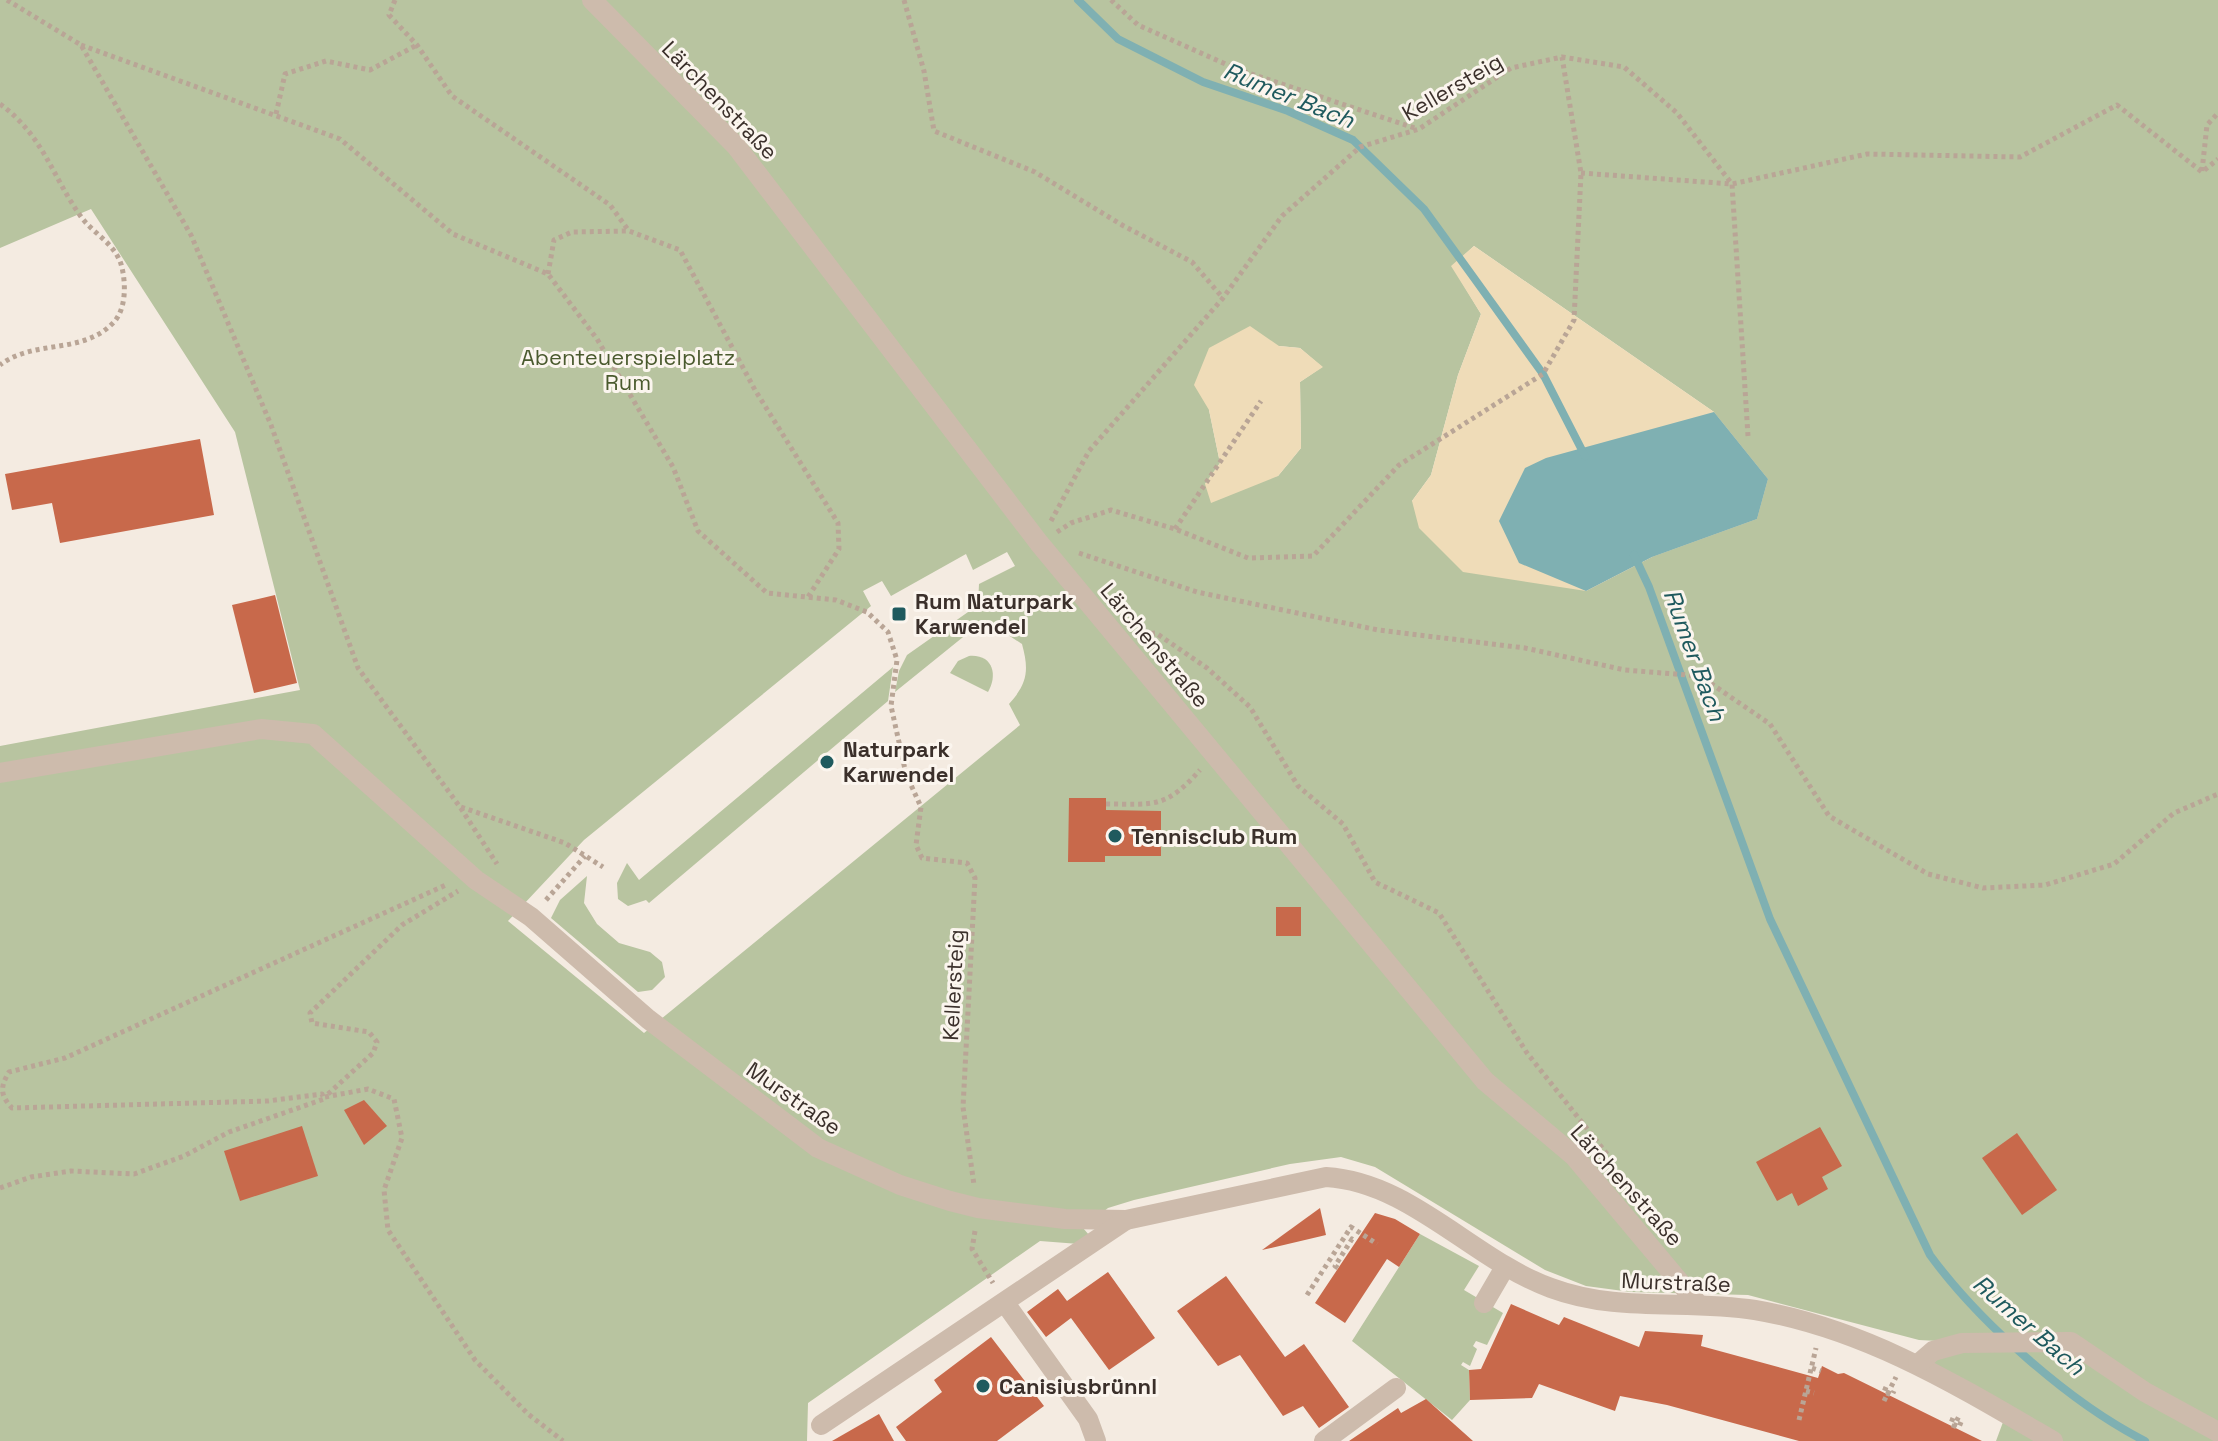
<svg xmlns="http://www.w3.org/2000/svg" width="2218" height="1441" font-family="'Space Grotesk',sans-serif">
  <style>
    .green { fill: #b8c4a0; fill-rule: evenodd }
    .sand { fill: #efdcb8 }
    .water { fill: #7fb0b2 }
    .lines { fill: none; stroke-linecap: round; stroke-linejoin: round }
    .stream { stroke: #7fb0b2; stroke-width: 8 }
    .building { fill: #c8694b }
    .path { stroke: #b9a596; stroke-width: 5; stroke-dasharray: 4 4; stroke-linecap: butt }
    .minor { stroke: #cdbbac; stroke-width: 20 }
    .poi-dot { fill: #1f5a5e; stroke: #fbf5ee; stroke-width: 3 }
    .labels { text-anchor: middle; dominant-baseline: central; stroke-width: 6; stroke-linejoin: round; paint-order: stroke }
    .street-label { font-size: 22px; fill: #3b302b; stroke: #fbf5ee }
    .park-label { font-size: 22px; fill: #4a5a2e; stroke: #fbf5ee }
    .poi-label { font-size: 22px; font-weight: bold; fill: #3b302b; stroke: #fbf5ee; text-anchor: start }
    .water-label { font-size: 24px; font-style: italic; fill: #1f5a5e; stroke: #fbf5ee }
  </style>
  <rect width="100%" height="100%" fill="#f4ebe1"/>
  <!-- green -->
  <g class="green">
    <path d="M0 0H2218V1441H1996L2006 1414 1918 1364 1957 1342 1919 1340 1748 1295 1631 1292 1586 1286 1545 1270 1375 1167 1341 1157 1290 1164 1134 1200 1108 1208 1083 1228 1089 1235 1079 1244 1040 1241 808 1403 807 1441H0V746L300 690 235 432 91 209 0 248ZM1474 246 1714 412 1652 557 1586 591 1412 501 1431 475 1458 375 1481 314 1452 266ZM1279 346 1300 348 1322 367 1300 382 1301 448 1278 476 1205 484 1220 463 1209 410ZM1007 552 1015 566 979 584 978 605 907 655 899 671 895 692 973 629 1002 631 1022 644C1029 670 1028 683 1009 704L1020 725 644 1033 508 921 584 840 871 606 863 591 882 581 891 596 966 554 973 570Z"/>
    <path d="M969 656C993 654 998 675 988 692L950 673 958 661Z"/>
    <polygon points="893,667 888,701 649,903 646,900 628,906 618,899 617,883 627,863 639,880"/>
    <polygon points="587,876 584,903 597,924 619,943 650,952 662,962 665,977 652,990 638,992 551,918 560,900"/>
    <polygon points="1420,1234 1479,1266 1464,1290 1503,1313 1487,1345 1476,1341 1473,1346 1477,1349 1470,1366 1463,1362 1461,1365 1469,1370 1470,1400 1452,1420 1352,1341"/>
  </g>
  <!-- sand -->
  <g class="sand">
    <polygon points="1474,246 1714,412 1768,479 1757,519 1652,557 1586,591 1463,572 1419,528 1412,501 1431,475 1458,375 1481,314 1451,266"/>
    <polygon points="1250,326 1279,346 1300,348 1323,367 1300,382 1301,448 1278,476 1211,503 1205,484 1220,463 1209,410 1194,385 1209,348"/>
  </g>
  <!-- water -->
  <polygon class="water" points="1714,412 1768,479 1757,519 1652,557 1586,591 1519,563 1499,521 1525,468 1546,458"/>
  <g class="lines">
    <!-- stream -->
    <g class="stream">
      <polyline points="1078,0 1118,39 1203,82 1288,111 1353,140 1424,209 1474,278 1543,374 1585,456"/>
      <path d="M1634 555 1649 587 1770 919 1930 1255C1979 1322 2070 1403 2145 1441"/>
    </g>
  </g>
  <!-- building -->
  <g class="building">
    <polygon points="200,439 214,515 60,543 52,503 12,510 5,474"/>
    <polygon points="275,595 297,683 254,693 232,605"/>
    <polygon points="1069,798 1106,798 1106,810 1161,811 1161,856 1105,856 1105,862 1068,862"/>
    <rect x="1276" y="907" width="25" height="29"/>
    <polygon points="364,1100 387,1126 364,1145 344,1110"/>
    <polygon points="302,1126 318,1176 240,1201 224,1151"/>
    <polygon points="1820,1127 1842,1166 1822,1177 1828,1189 1798,1206 1792,1193 1777,1201 1756,1162"/>
    <polygon points="2017,1133 2057,1190 2022,1215 1982,1158"/>
    <polygon points="1320,1208 1326,1235 1262,1250"/>
    <polygon points="1375,1213 1395,1219 1420,1234 1399,1267 1387,1259 1345,1323 1315,1303"/>
    <polygon points="1108,1272 1155,1338 1109,1370 1071,1318 1046,1337 1027,1312 1058,1289 1067,1301"/>
    <polygon points="1226,1276 1285,1357 1304,1344 1349,1407 1319,1428 1303,1406 1283,1416 1240,1355 1218,1366 1177,1311"/>
    <polygon points="1511,1304 1559,1325 1564,1317 1639,1347 1645,1331 1703,1335 1701,1346 1818,1378 1822,1366 1838,1374 1844,1373 1982,1441 1799,1441 1667,1405 1620,1396 1615,1411 1539,1384 1532,1398 1470,1400 1469,1370 1481,1369"/>
    <polygon points="991,1337 1044,1406 997,1441 906,1441 896,1427 942,1392 934,1380"/>
    <polygon points="1426,1399 1473,1441 1349,1441 1398,1408 1401,1413"/>
    <polygon points="879,1414 894,1441 832,1441"/>
  </g>
  <g class="lines">
    <!-- path -->
    <g class="path">
      <polyline points="7,0 81,45 191,235 271,425 358,668 460,807 497,864"/>
      <polyline points="395,0 389,15 417,45 452,96 610,205 629,231 680,250 755,390 838,523 839,549 808,597"/>
      <polyline points="904,0 924,71 934,131 1035,172 1122,225 1192,262 1223,298"/>
      <polyline points="1111,0 1138,25 1239,70 1418,129"/>
      <polyline points="81,45 340,139 453,234 548,274 597,339 673,467 698,531 767,593 836,600 867,612 888,632 897,660 891,706 906,774 921,807 916,845 922,858 967,863 975,878 963,1107 974,1185"/>
      <path d="M0 104C44 136 52 177 82 218 94 234 114 243 121 264 126 281 127 309 113 323 82 355 34 339 0 365"/>
      <polyline points="276,114 285,74 326,61 370,70 417,45"/>
      <polyline points="2202,171 2207,125 2218,113"/>
      <polyline points="1581,173 1732,184 1748,436"/>
      <polyline points="548,274 554,240 572,232 628,231"/>
      <polyline points="1051,521 1089,451 1223,298 1282,216 1360,147 1419,129 1511,68 1562,57 1624,67 1677,113 1732,184 1867,154 2020,157 2117,105 2202,172 2218,159"/>
      <polyline points="1175,529 1261,401"/>
      <polyline points="1057,532 1071,523 1111,510 1175,529 1248,558 1313,556 1399,465 1543,374 1574,320 1581,173 1562,57"/>
      <polyline points="1079,553 1197,592 1378,630 1525,648 1625,670 1700,676 1770,724 1829,816 1928,874 1983,888 2045,885 2114,864 2174,813 2218,794"/>
      <polyline points="1143,634 1156,633 1207,668 1250,707 1298,786 1343,824 1375,882 1439,913 1527,1053 1611,1159"/>
      <path d="M1106 804C1155 804 1165 809 1200 770"/>
      <polyline points="461,807 565,843 603,867"/>
      <polyline points="546,900 585,856"/>
      <polyline points="328,1094 373,1053 377,1042 369,1032 312,1023 310,1013 402,925 458,891"/>
      <polyline points="325,1097 368,1089 394,1099 402,1138 384,1190 388,1230 475,1360 528,1414 563,1441"/>
      <path d="M0 1188 31 1177 71 1171 134 1174 184 1156 229 1132 324 1099 322 1094 268 1101 12 1108C0 1095 0 1087 9 1072L65 1058 448 884"/>
      <polyline points="975,1231 972,1249 993,1283"/>
      <polyline points="1338,1268 1335,1266 1352,1239 1355,1242"/>
      <polyline points="1307,1295 1351,1227 1377,1244"/>
      <polyline points="1812,1368 1821,1371"/>
      <polyline points="1886,1387 1884,1392 1892,1395 1894,1391"/>
      <polyline points="1806,1391 1814,1393"/>
      <polyline points="1884,1401 1896,1377"/>
      <polyline points="1953,1418 1951,1423 1959,1427 1961,1422"/>
      <polyline points="1799,1420 1816,1348"/>
      <polyline points="1953,1428 1960,1414"/>
    </g>
    <!-- minor -->
    <g class="minor">
      <polyline points="592,0 736,146 1039,543 1485,1081 1574,1156 1698,1304"/>
      <path d="M0 773 261 729 313 734 476 880 531 917 648 1019 818 1148 900 1185 950 1201 978 1208 1065 1219 1126 1220 1326 1177C1411 1182 1473 1260 1551 1288 1618 1313 1686 1299 1755 1310 1866 1329 1957 1385 2053 1441"/>
      <polyline points="1005,1303 1088,1419 1096,1441"/>
      <polyline points="1484,1303 1505,1267"/>
      <polyline points="1918,1364 1933,1351 1962,1343 2071,1342 2145,1392 2218,1432"/>
      <polyline points="821,1425 1126,1220"/>
      <polyline points="1324,1441 1396,1388"/>
    </g>
  </g>
  <!-- markers -->
  <g class="poi-dot">
    <rect x="891" y="606" width="16" height="16" rx="4"/>
    <circle cx="827" cy="762" r="8"/>
    <circle cx="1115" cy="836" r="8"/>
    <circle cx="983" cy="1386" r="8"/>
  </g>
  <g class="labels">
    <!-- street labels -->
    <g class="street-label">
      <text transform="translate(1452 87) rotate(-30)">Kellersteig</text>
      <text transform="translate(720 100) rotate(46)">Lärchenstraße</text>
      <text transform="translate(1155 645) rotate(50)">Lärchenstraße</text>
      <text transform="translate(953 985) rotate(-87)">Kellersteig</text>
      <text transform="translate(794 1098) rotate(35)">Murstraße</text>
      <text transform="translate(1627 1185) rotate(48)">Lärchenstraße</text>
      <text transform="translate(1676 1282) rotate(2)">Murstraße</text>
    </g>
    <!-- park labels -->
    <g class="park-label">
      <text x="628" y="357">Abenteuerspielplatz<tspan x="628" dy="25">Rum</tspan></text>
    </g>
    <!-- poi labels -->
    <g class="poi-label">
      <text x="915" y="601">Rum Naturpark<tspan x="915" dy="25">Karwendel</tspan></text>
      <text x="843" y="749">Naturpark<tspan x="843" dy="25">Karwendel</tspan></text>
      <text x="1131" y="836">Tennisclub Rum</text>
      <text x="999" y="1386">Canisiusbrünnl</text>
    </g>
    <!-- water labels -->
    <g class="water-label">
      <text transform="translate(1289 95) rotate(22)">Rumer Bach</text>
      <text transform="translate(1695 655) rotate(70)">Rumer Bach</text>
      <text transform="translate(2029 1325) rotate(41)">Rumer Bach</text>
    </g>
  </g>
</svg>
